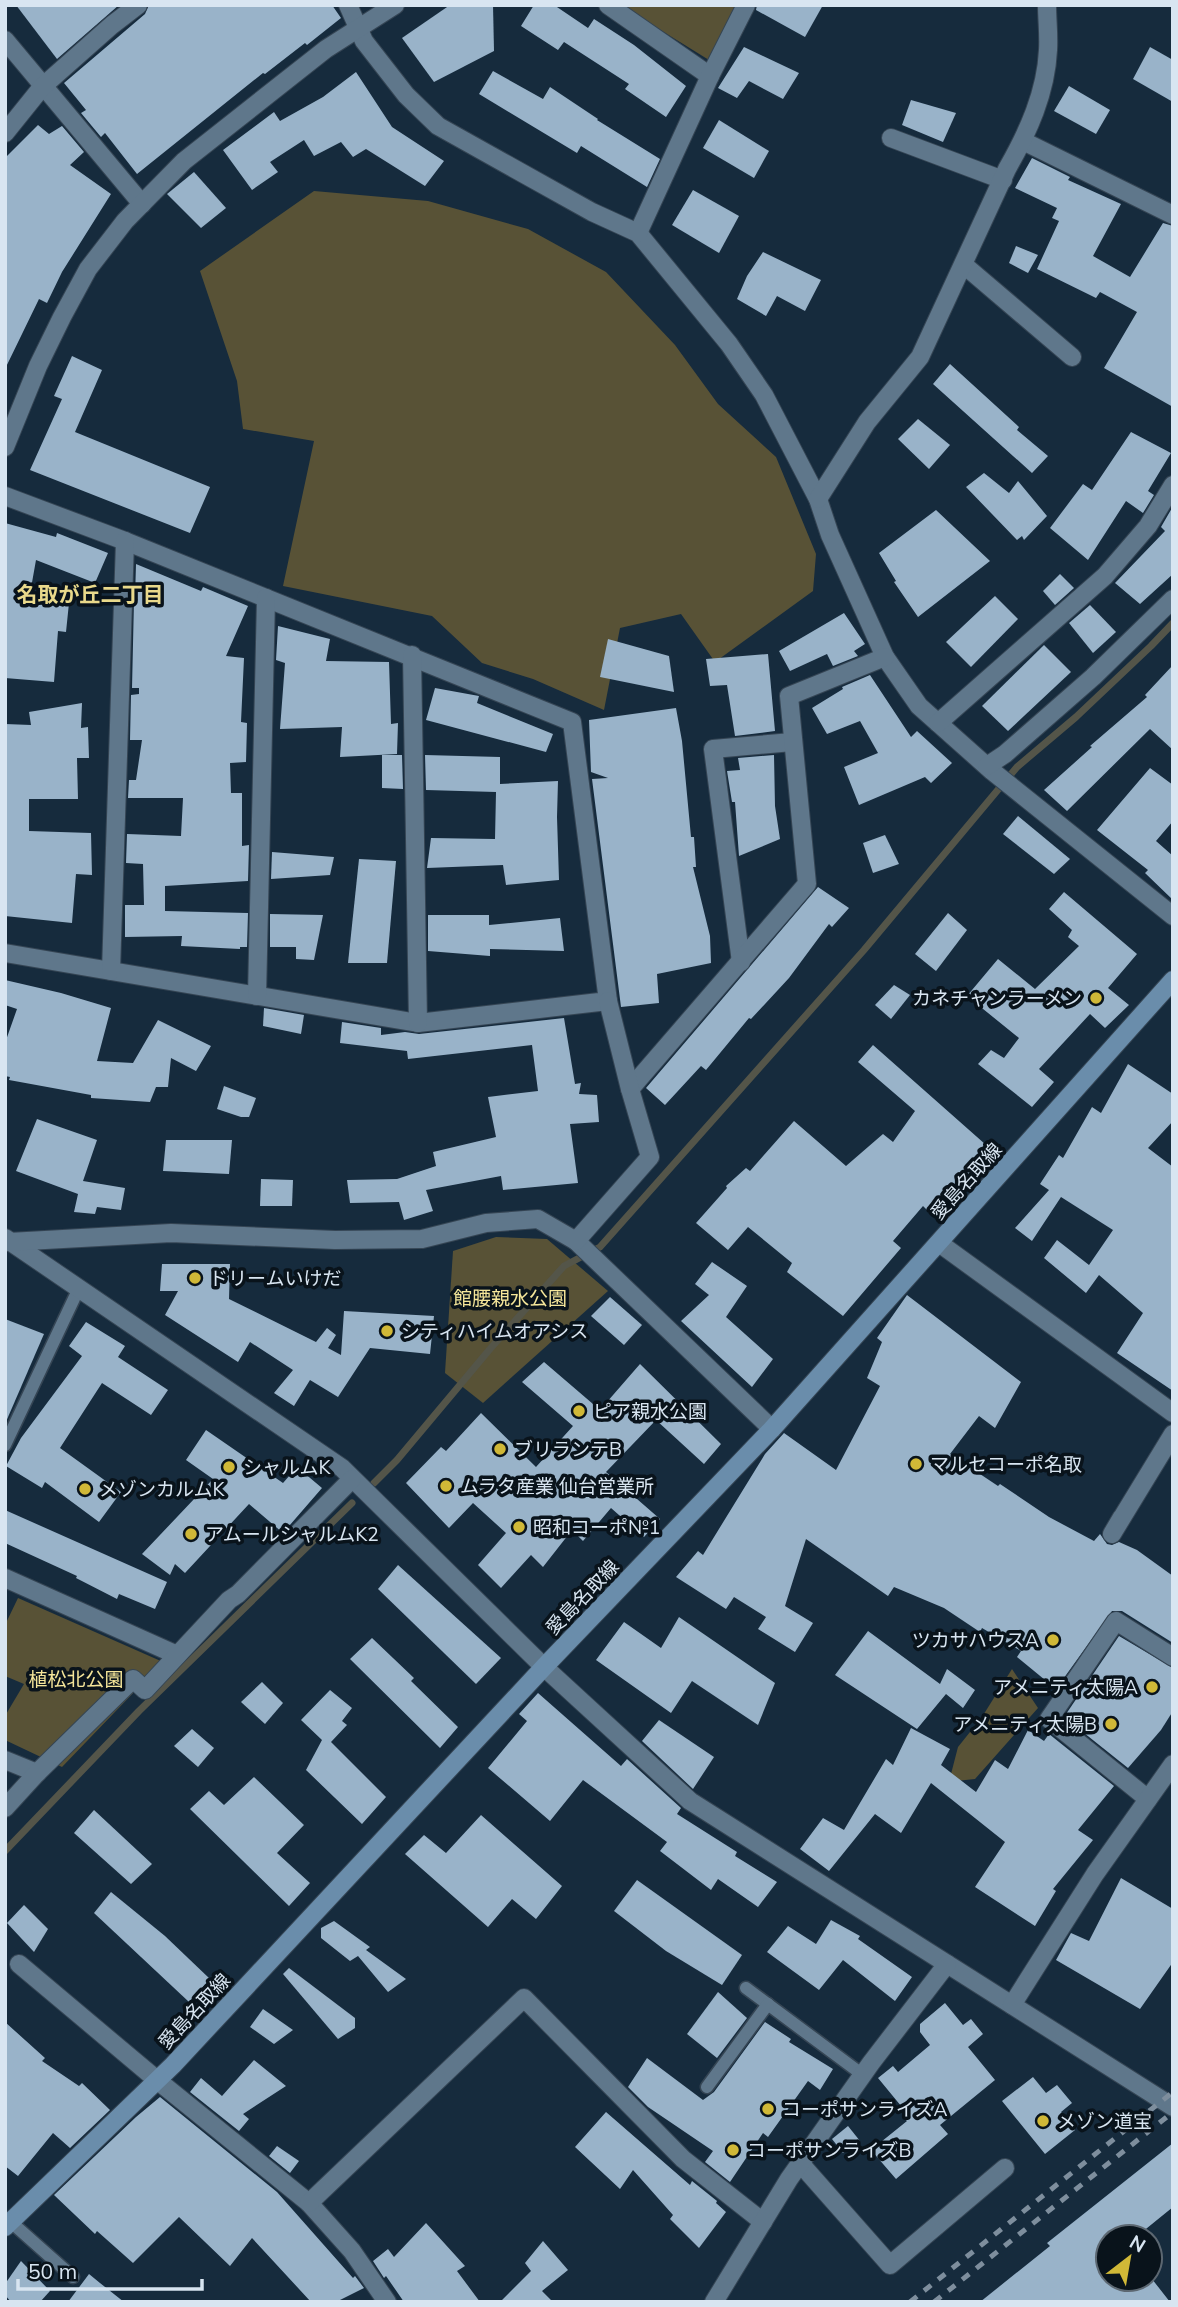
<svg xmlns="http://www.w3.org/2000/svg" width="1178" height="2307" font-family="Mulish,'Noto Sans JP',sans-serif">
  <style>
    .green { fill: #585236 }
    .lines { fill: none; stroke-linecap: round; stroke-linejoin: round }
    .stream { stroke: #545549; stroke-width: 7 }
    .building { fill: #99b3c9 }
    .service-casing { stroke: #354554; stroke-width: 15 }
    .minor-casing { stroke: #354554; stroke-width: 20 }
    .secondary-casing { stroke: #354554; stroke-width: 20 }
    .service { stroke: #5f778b; stroke-width: 12 }
    .minor { stroke: #5f778b; stroke-width: 18 }
    .secondary { stroke: #6a8dab; stroke-width: 18 }
    .rail { stroke: #7e8e9d; stroke-width: 5; stroke-dasharray: 9 9; stroke-linecap: butt }
    .poi-dot { fill: #d0b837; stroke: #09131b; stroke-width: 2.5 }
    .labels { text-anchor: middle; dominant-baseline: central; stroke-width: 7; stroke-linejoin: round; paint-order: stroke }
    .poi-label { font-size: 19px; fill: #d8e5f1; stroke: #09131b; text-anchor: start }
    .street-label { font-size: 19px; fill: #d8e5f1; stroke: #09131b }
    .park-label { font-size: 19px; fill: #f5e69a; stroke: #09131b }
    .neighbourhood-label { font-size: 21px; font-weight: bold; fill: #e9d98b; stroke: #09131b }
  </style>
  <rect width="100%" height="100%" fill="#162b3d"/>
  <!-- green -->
  <g class="green">
    <polygon points="620,5 739,5 709,60"/>
    <polygon points="314,191 428,201 528,229 606,272 675,345 718,404 776,457 816,554 813,591 715,662 681,614 620,628 604,710 533,679 482,663 432,616 283,586 314,441 243,429 237,381 200,271"/>
    <polygon points="496,1237 547,1239 608,1291 483,1403 445,1373 453,1251"/>
    <polygon points="18,1598 163,1662 62,1767 5,1740 5,1716 24,1684 5,1676 5,1625"/>
    <polygon points="1012,1669 1038,1708 975,1779 956,1781 951,1774 958,1747 982,1717"/>
  </g>
  <g class="lines">
    <!-- stream -->
    <g class="stream">
      <polyline points="374,1483 397,1460 490,1349 564,1266 600,1247 864,950 1017,767 1076,717 1151,646 1173,623"/>
      <polyline points="5,1851 139,1711 352,1503"/>
    </g>
  </g>
  <!-- building -->
  <g class="building">
    <polygon points="16,5 119,5 57,59"/>
    <polygon points="149,5 332,5 341,18 307,45 305,43 265,74 263,73 137,174 105,133 101,137 81,113 86,110 64,83 145,14"/>
    <polygon points="450,5 493,5 494,51 434,82 402,38"/>
    <polygon points="534,5 554,5 588,28 594,19 634,45 686,86 666,117 625,89 629,84 564,42 558,50 521,26"/>
    <polygon points="757,5 823,5 805,37 756,10"/>
    <polygon points="744,47 799,73 783,99 749,81 737,98 718,88"/>
    <polygon points="1150,47 1173,60 1173,102 1133,79"/>
    <polygon points="493,71 543,99 550,87 598,119 597,120 660,159 647,187 581,146 577,153 479,94"/>
    <polygon points="356,72 392,127 444,161 425,186 366,149 353,157 341,142 314,156 304,140 270,162 278,172 252,190 223,150 274,112 280,121 323,97"/>
    <polygon points="1069,86 1110,110 1096,134 1054,111"/>
    <polygon points="911,100 956,113 943,142 902,125"/>
    <polygon points="719,120 769,151 754,178 703,148"/>
    <polygon points="38,125 49,134 62,126 84,152 70,165 111,194 62,272 47,303 39,299 5,369 5,158"/>
    <polygon points="1032,158 1070,177 1068,180 1121,204 1093,256 1130,277 1163,223 1173,226 1173,407 1104,368 1137,312 1100,292 1096,298 1037,269 1059,221 1052,218 1057,208 1015,188"/>
    <polygon points="194,172 226,208 201,228 167,194"/>
    <polygon points="693,190 739,216 719,253 672,225"/>
    <polygon points="1016,246 1038,255 1028,273 1009,263"/>
    <polygon points="763,252 821,280 805,311 777,296 766,316 737,299 747,276"/>
    <polygon points="72,356 102,370 75,432 210,487 190,533 30,470 62,399 54,396"/>
    <polygon points="950,364 1019,427 1017,430 1048,456 1032,473 933,384"/>
    <polygon points="918,419 950,445 929,469 898,439"/>
    <polygon points="1131,432 1171,453 1148,491 1154,495 1143,513 1126,501 1088,560 1050,528 1083,484 1092,490"/>
    <polygon points="984,473 1009,493 1018,481 1047,516 1024,540 1022,536 1017,540 966,487"/>
    <polygon points="1172,508 1173,574 1140,604 1115,583 1165,531 1161,527"/>
    <polygon points="936,510 990,561 918,617 894,582 896,581 879,553"/>
    <polygon points="5,523 56,537 57,533 108,553 95,583 36,560 28,605 69,603 66,632 58,631 54,682 5,678"/>
    <polygon points="136,564 201,591 203,587 248,606 226,656 244,658 241,722 247,723 246,762 230,763 231,793 242,793 242,846 249,845 248,881 165,886 165,911 248,913 247,947 240,947 240,949 181,946 182,936 125,937 125,905 144,905 143,864 126,863 127,834 181,836 183,798 128,798 129,780 136,780 142,740 130,740 131,695 139,694 139,688 132,688 134,600 138,600 135,598"/>
    <polygon points="1060,574 1074,588 1055,605 1043,591"/>
    <polygon points="995,596 1018,619 971,667 946,642"/>
    <polygon points="1090,605 1116,632 1093,653 1069,623"/>
    <polygon points="844,613 865,644 854,651 858,656 833,666 827,654 790,671 779,651"/>
    <polygon points="278,626 330,639 326,661 389,662 391,724 398,723 397,754 340,757 342,727 280,729 285,663 276,660"/>
    <polygon points="608,639 669,656 674,692 600,677"/>
    <polygon points="1044,645 1071,672 1008,731 982,706"/>
    <polygon points="768,654 775,731 735,736 727,685 710,686 706,659"/>
    <polygon points="1173,665 1173,750 1150,729 1067,811 1044,790 1092,747 1090,746 1147,697 1145,695"/>
    <polygon points="870,675 911,737 917,731 952,763 931,783 925,777 859,805 844,767 878,753 860,721 827,734 812,708 843,689 842,687"/>
    <polygon points="435,688 479,696 477,703 553,734 546,752 426,720"/>
    <polygon points="82,703 81,728 88,727 89,758 77,758 78,799 29,799 29,831 91,833 92,875 76,874 72,923 5,916 5,724 31,725 29,712"/>
    <polygon points="676,708 682,741 691,837 694,837 696,867 693,867 710,936 711,963 657,974 659,1003 621,1007 592,779 608,778 591,772 589,720"/>
    <polygon points="382,755 402,755 403,789 382,788"/>
    <polygon points="425,755 500,757 500,784 558,781 557,817 559,880 506,885 503,865 427,868 431,838 495,839 496,792 426,790"/>
    <polygon points="774,755 775,806 780,839 739,856 735,802 732,802 727,771 740,770 738,758"/>
    <polygon points="1150,768 1173,785 1173,821 1156,841 1173,856 1173,900 1145,873 1148,870 1097,830"/>
    <polygon points="1018,816 1070,859 1054,874 1003,834"/>
    <polygon points="885,835 899,864 873,873 863,843"/>
    <polygon points="272,852 334,857 330,875 271,879"/>
    <polygon points="359,859 396,861 387,963 348,963"/>
    <polygon points="818,887 849,908 832,927 829,924 789,978 751,1019 749,1018 706,1070 701,1066 665,1105 646,1088"/>
    <polygon points="1064,892 1137,954 1108,988 1129,1005 1105,1028 1090,1014 1039,1069 1054,1082 1032,1107 978,1064 991,1050 1004,1058 1019,1038 967,996 998,959 1035,989 1079,946 1068,937 1072,930 1049,909"/>
    <polygon points="948,913 967,930 936,971 915,954"/>
    <polygon points="270,914 323,915 314,960 296,959 296,947 270,947"/>
    <polygon points="428,915 489,915 489,925 560,918 564,951 490,949 490,956 428,951"/>
    <polygon points="5,980 61,993 111,1008 97,1061 133,1063 158,1020 211,1046 196,1071 171,1058 168,1087 156,1087 150,1102 91,1098 91,1095 9,1080 10,1077 5,1076 5,1043 17,1009 5,1005"/>
    <polygon points="894,985 910,995 891,1019 875,1005"/>
    <polygon points="264,1008 304,1015 301,1034 263,1026"/>
    <polygon points="564,1018 575,1084 581,1083 579,1094 597,1095 599,1122 570,1124 578,1183 503,1190 501,1176 426,1190 433,1211 404,1220 399,1202 350,1203 347,1180 397,1179 436,1166 433,1152 496,1137 488,1097 538,1091 532,1045 408,1059 407,1051 340,1043 342,1022 381,1028 381,1035 405,1032 419,1034"/>
    <polygon points="873,1045 994,1152 956,1194 951,1190 931,1214 923,1206 893,1241 901,1248 843,1316 787,1272 792,1263 748,1227 728,1250 696,1223 727,1188 726,1186 746,1168 750,1171 794,1121 846,1166 883,1134 893,1142 915,1111 858,1062"/>
    <polygon points="1128,1064 1173,1094 1173,1121 1148,1148 1173,1167 1173,1391 1117,1353 1143,1313 1099,1275 1086,1293 1044,1258 1057,1240 1089,1265 1113,1230 1061,1197 1032,1241 1015,1228 1049,1190 1040,1184 1059,1155 1063,1158 1092,1107 1101,1113"/>
    <polygon points="224,1086 256,1098 249,1117 241,1117 217,1109"/>
    <polygon points="37,1119 97,1140 83,1181 125,1188 121,1210 97,1207 95,1214 74,1212 78,1194 16,1171"/>
    <polygon points="166,1140 232,1140 229,1174 163,1171"/>
    <polygon points="261,1179 293,1180 292,1206 260,1206"/>
    <polygon points="712,1262 747,1286 726,1317 773,1359 752,1387 681,1321 709,1295 695,1284"/>
    <polygon points="162,1264 230,1264 229,1299 316,1342 327,1328 336,1335 328,1348 341,1355 344,1311 434,1316 430,1354 370,1348 338,1397 310,1380 294,1406 274,1393 293,1370 250,1342 238,1362 165,1315 178,1291 160,1291"/>
    <polygon points="907,1295 1021,1382 995,1428 979,1416 950,1454 998,1486 1000,1484 1049,1517 1094,1541 1100,1534 1107,1544 1112,1545 1119,1542 1137,1550 1173,1576 1173,1643 1122,1611 1112,1611 1056,1689 1017,1657 1021,1651 982,1628 980,1632 944,1608 894,1587 888,1596 806,1539 785,1606 813,1623 795,1652 758,1629 766,1617 734,1597 726,1609 676,1577 698,1551 703,1555 765,1454 784,1433 836,1470 880,1386 867,1378 882,1342 877,1338"/>
    <polygon points="610,1297 642,1325 624,1345 591,1316"/>
    <polygon points="5,1319 44,1334 5,1424"/>
    <polygon points="86,1322 125,1346 118,1357 168,1390 151,1415 102,1383 60,1448 121,1492 99,1522 45,1482 42,1488 6,1466 21,1438 82,1356 69,1346"/>
    <polygon points="544,1362 600,1410 640,1364 721,1444 704,1464 656,1420 606,1472 660,1519 644,1537 611,1508 583,1541 572,1530 543,1567 531,1555 501,1588 478,1565 506,1533 473,1503 449,1528 406,1483 441,1447 446,1451 481,1413 536,1467 573,1426 522,1382"/>
    <polygon points="206,1430 283,1483 297,1467 322,1488 283,1533 249,1504 185,1573 175,1564 170,1575 142,1554 213,1479 186,1460"/>
    <polygon points="5,1510 167,1582 155,1609 119,1594 117,1599 76,1578 77,1576 5,1543"/>
    <polygon points="398,1565 501,1658 476,1684 378,1589"/>
    <polygon points="679,1617 775,1683 758,1725 692,1681 671,1713 596,1660 624,1622 661,1648"/>
    <polygon points="868,1631 940,1684 947,1669 975,1690 963,1708 946,1694 917,1729 835,1675"/>
    <polygon points="1119,1636 1173,1668 1173,1711 1161,1730 1128,1768 1064,1717"/>
    <polygon points="372,1638 414,1678 411,1681 458,1727 440,1748 350,1659"/>
    <polygon points="262,1682 283,1703 265,1724 241,1702"/>
    <polygon points="330,1690 352,1708 342,1721 347,1725 331,1742 386,1797 362,1824 306,1770 322,1740 301,1720"/>
    <polygon points="538,1693 621,1766 627,1759 681,1808 677,1814 737,1852 735,1856 777,1882 758,1907 718,1879 711,1890 660,1851 667,1842 583,1780 550,1821 488,1768 527,1721 519,1714"/>
    <polygon points="659,1720 714,1757 693,1789 642,1741"/>
    <polygon points="911,1728 950,1749 941,1765 976,1792 995,1760 1008,1769 1028,1730 1044,1741 1049,1734 1114,1786 1078,1830 1093,1840 1053,1889 1056,1891 1035,1926 975,1887 1005,1842 931,1783 901,1833 875,1814 829,1871 800,1849 823,1818 844,1830 886,1759 893,1765"/>
    <polygon points="192,1729 214,1748 198,1767 174,1746"/>
    <polygon points="254,1777 304,1825 277,1853 310,1883 289,1906 190,1809 209,1791 224,1805"/>
    <polygon points="94,1810 152,1864 131,1884 74,1833"/>
    <polygon points="481,1815 562,1886 536,1919 512,1899 488,1927 405,1854 424,1835 446,1853"/>
    <polygon points="1121,1878 1173,1909 1173,1962 1140,2009 1056,1960 1071,1933 1089,1941"/>
    <polygon points="637,1880 742,1955 722,1985 666,1951 614,1911"/>
    <polygon points="111,1892 165,1936 210,1979 189,2002 94,1913"/>
    <polygon points="24,1905 48,1929 34,1952 7,1923"/>
    <polygon points="831,1920 860,1936 858,1939 912,1977 895,2001 843,1960 819,1990 767,1952 788,1926 816,1944"/>
    <polygon points="334,1921 370,1947 366,1950 406,1979 388,1992 358,1956 350,1961 321,1938 321,1928"/>
    <polygon points="289,1968 355,2018 355,2028 338,2039 283,1974"/>
    <polygon points="718,1992 747,2018 717,2058 687,2034"/>
    <polygon points="945,2003 963,2025 971,2019 983,2034 968,2047 995,2080 940,2125 948,2134 896,2179 871,2150 907,2121 902,2116 906,2112 878,2078 893,2066 898,2072 930,2045 920,2032 920,2024"/>
    <polygon points="263,2009 293,2030 274,2044 250,2027"/>
    <polygon points="5,2022 45,2058 42,2061 79,2086 82,2083 110,2110 70,2148 53,2133 18,2176 5,2166"/>
    <polygon points="765,2022 791,2039 789,2042 833,2069 820,2090 808,2081 768,2137 763,2133 730,2182 705,2162 713,2151 648,2107 628,2087 647,2058 703,2100 714,2092"/>
    <polygon points="254,2060 286,2086 243,2114 249,2119 239,2131 190,2092 201,2078 222,2096"/>
    <polygon points="1033,2077 1046,2093 1057,2085 1072,2103 1061,2112 1075,2130 1045,2154 1002,2101"/>
    <polygon points="160,2097 277,2192 353,2278 355,2276 364,2288 336,2302 311,2302 252,2238 230,2266 179,2217 133,2263 97,2231 95,2234 54,2195 136,2117"/>
    <polygon points="606,2112 690,2185 692,2181 717,2201 716,2203 726,2212 699,2248 670,2219 673,2215 633,2170 620,2189 575,2147"/>
    <polygon points="848,2126 860,2141 843,2153 832,2139"/>
    <polygon points="1173,2143 1173,2207 1136,2237 1108,2237 1108,2279 1152,2279 1170,2302 980,2302 1050,2246 1047,2243"/>
    <polygon points="277,2146 299,2161 290,2173 269,2156"/>
    <polygon points="426,2223 465,2266 457,2271 480,2302 404,2302 386,2276 384,2278 373,2261 388,2249 394,2257"/>
    <polygon points="543,2241 568,2270 542,2291 553,2302 500,2302 531,2271 525,2263"/>
    <polygon points="21,2261 50,2291 40,2302 11,2302 5,2295 5,2284"/>
    <polygon points="89,2274 100,2283 124,2302 68,2302"/>
  </g>
  <g class="lines">
    <defs>
      <g id="service">
        <polyline points="5,1445 79,1288"/>
        <polyline points="746,1988 863,2075"/>
        <polyline points="707,2087 768,2004"/>
        <polyline points="11,2222 73,2277"/>
      </g>
      <g id="minor">
        <polyline points="348,5 364,41 406,95 438,126 592,212 638,233 729,344 764,395 818,499 830,535 885,657 919,706 992,771 1173,916"/>
        <polyline points="608,5 710,76"/>
        <polyline points="5,40 142,204"/>
        <polyline points="5,133 42,87 112,25 138,5"/>
        <polyline points="891,138 1003,180"/>
        <polyline points="1023,141 1173,215"/>
        <polyline points="638,233 710,76 746,5"/>
        <polyline points="964,265 1072,357"/>
        <polyline points="5,447 38,366 62,317 88,269 125,221 184,161 326,49 395,5"/>
        <polyline points="5,496 125,541 572,722 608,1001 418,1023 5,953"/>
        <path d="M818 499 867 422 920 357 1007 169C1028 132 1046 93 1048 50 1049 35 1047 20 1047 5"/>
        <polyline points="412,655 418,1023"/>
        <polyline points="938,723 1105,576 1148,526 1173,485"/>
        <polyline points="987,766 1005,754 1093,677 1173,599"/>
        <polyline points="741,962 713,749 792,742"/>
        <polyline points="111,971 125,541"/>
        <polyline points="257,996 266,598"/>
        <polyline points="630,1089 807,884 789,696 885,657"/>
        <polyline points="5,1238 342,1468 544,1667 690,1801 1173,2107"/>
        <polyline points="576,1241 772,1429"/>
        <polyline points="9,1242 171,1233 335,1240 422,1239 486,1223 538,1219 576,1241 650,1157 630,1089 608,1001"/>
        <polyline points="939,1243 1173,1413"/>
        <polyline points="1122,1517 1112,1534 1173,1434"/>
        <polyline points="5,1578 177,1655"/>
        <polyline points="5,1760 37,1773"/>
        <polyline points="1148,1799 1049,1719 1116,1621 1173,1657"/>
        <polyline points="5,1808 37,1773 133,1679 145,1690 229,1600 238,1594 352,1479"/>
        <polyline points="19,1964 157,2080 309,2203 352,2251 387,2302"/>
        <polyline points="1012,2005 1095,1874 1173,1764"/>
        <polyline points="800,2163 890,2265 1005,2168"/>
        <polyline points="309,2203 524,1998 683,2159 763,2222"/>
        <polyline points="714,2302 789,2179 871,2063 947,1964"/>
      </g>
      <polyline id="secondary" points="5,2227 173,2065 544,1667 772,1429 1173,980"/>
    </defs>
    <!-- service casing -->
    <use href="#service" class="service-casing"/>
    <!-- minor casing -->
    <use href="#minor" class="minor-casing"/>
    <!-- secondary casing -->
    <use href="#secondary" class="secondary-casing"/>
    <!-- service -->
    <use href="#service" class="service"/>
    <!-- minor -->
    <use href="#minor" class="minor"/>
    <!-- secondary -->
    <use href="#secondary" class="secondary"/>
    <!-- rail -->
    <g class="rail">
      <polyline points="910,2302 1173,2092"/>
      <polyline points="934,2302 1173,2112"/>
    </g>
  </g>
  <!-- markers -->
  <g class="poi-dot">
    <circle cx="1096" cy="998" r="7"/>
    <circle cx="195" cy="1278" r="7"/>
    <circle cx="387" cy="1331" r="7"/>
    <circle cx="579" cy="1411" r="7"/>
    <circle cx="500" cy="1449" r="7"/>
    <circle cx="916" cy="1464" r="7"/>
    <circle cx="229" cy="1467" r="7"/>
    <circle cx="446" cy="1486" r="7"/>
    <circle cx="85" cy="1489" r="7"/>
    <circle cx="519" cy="1527" r="7"/>
    <circle cx="191" cy="1534" r="7"/>
    <circle cx="1053" cy="1640" r="7"/>
    <circle cx="1152" cy="1687" r="7"/>
    <circle cx="1111" cy="1724" r="7"/>
    <circle cx="768" cy="2109" r="7"/>
    <circle cx="1043" cy="2121" r="7"/>
    <circle cx="733" cy="2150" r="7"/>
  </g>
  <g class="labels">
    <!-- poi labels -->
    <g class="poi-label">
      <text x="1082" y="998" text-anchor="end">カネチャンラーメン</text>
      <text x="209" y="1278">ドリームいけだ</text>
      <text x="401" y="1331">シティハイムオアシス</text>
      <text x="593" y="1411">ピア親水公園</text>
      <text x="514" y="1449">ブリランテB</text>
      <text x="930" y="1464">マルセコーポ名取</text>
      <text x="243" y="1467">シャルムK</text>
      <text x="460" y="1486">ムラタ産業 仙台営業所</text>
      <text x="99" y="1489">メゾンカルムK</text>
      <text x="533" y="1527">昭和コーポ№1</text>
      <text x="205" y="1534">アムールシャルムK2</text>
      <text x="1039" y="1640" text-anchor="end">ツカサハウスA</text>
      <text x="1138" y="1687" text-anchor="end">アメニティ太陽A</text>
      <text x="1097" y="1724" text-anchor="end">アメニティ太陽B</text>
      <text x="782" y="2109">コーポサンライズA</text>
      <text x="1057" y="2121">メゾン道宝</text>
      <text x="747" y="2150">コーポサンライズB</text>
    </g>
    <!-- street labels -->
    <g class="street-label">
      <text transform="translate(966 1181) rotate(-48)">愛島名取線</text>
      <text transform="translate(582 1597) rotate(-46)">愛島名取線</text>
      <text transform="translate(194 2011) rotate(-47)">愛島名取線</text>
    </g>
    <!-- park labels -->
    <g class="park-label">
      <text x="510" y="1298">館腰親水公園</text>
      <text x="76" y="1679">植松北公園</text>
    </g>
    <!-- neighbourhood labels -->
    <g class="neighbourhood-label">
      <text x="90" y="594">名取が丘二丁目</text>
    </g>
  </g>
  <!-- border -->
  <rect width="1178" height="2307" fill="none" stroke="#d8e5f1" stroke-width="14"/>
  <!-- north arrow -->
  <g transform="translate(1129 2258) rotate(31)"><circle r="33" fill="#09131b" stroke="#5c6771" stroke-width="2"/>
  <path d="M0-5L12 26L0 18L-12 26Z" fill="#d0b837"/>
  <text y="-10" font-size="19" font-weight="bold" text-anchor="middle" fill="#d8e5f1">N</text>
  </g>
  <!-- scale -->
  <path d="M18 2279v10h184v-10" fill="none" stroke="#d8e5f1" stroke-width="3.5"/>
  <text x="28" y="2279" font-size="21" fill="#d8e5f1" stroke="#09131b" stroke-width="5" paint-order="stroke">50 m</text>
</svg>
